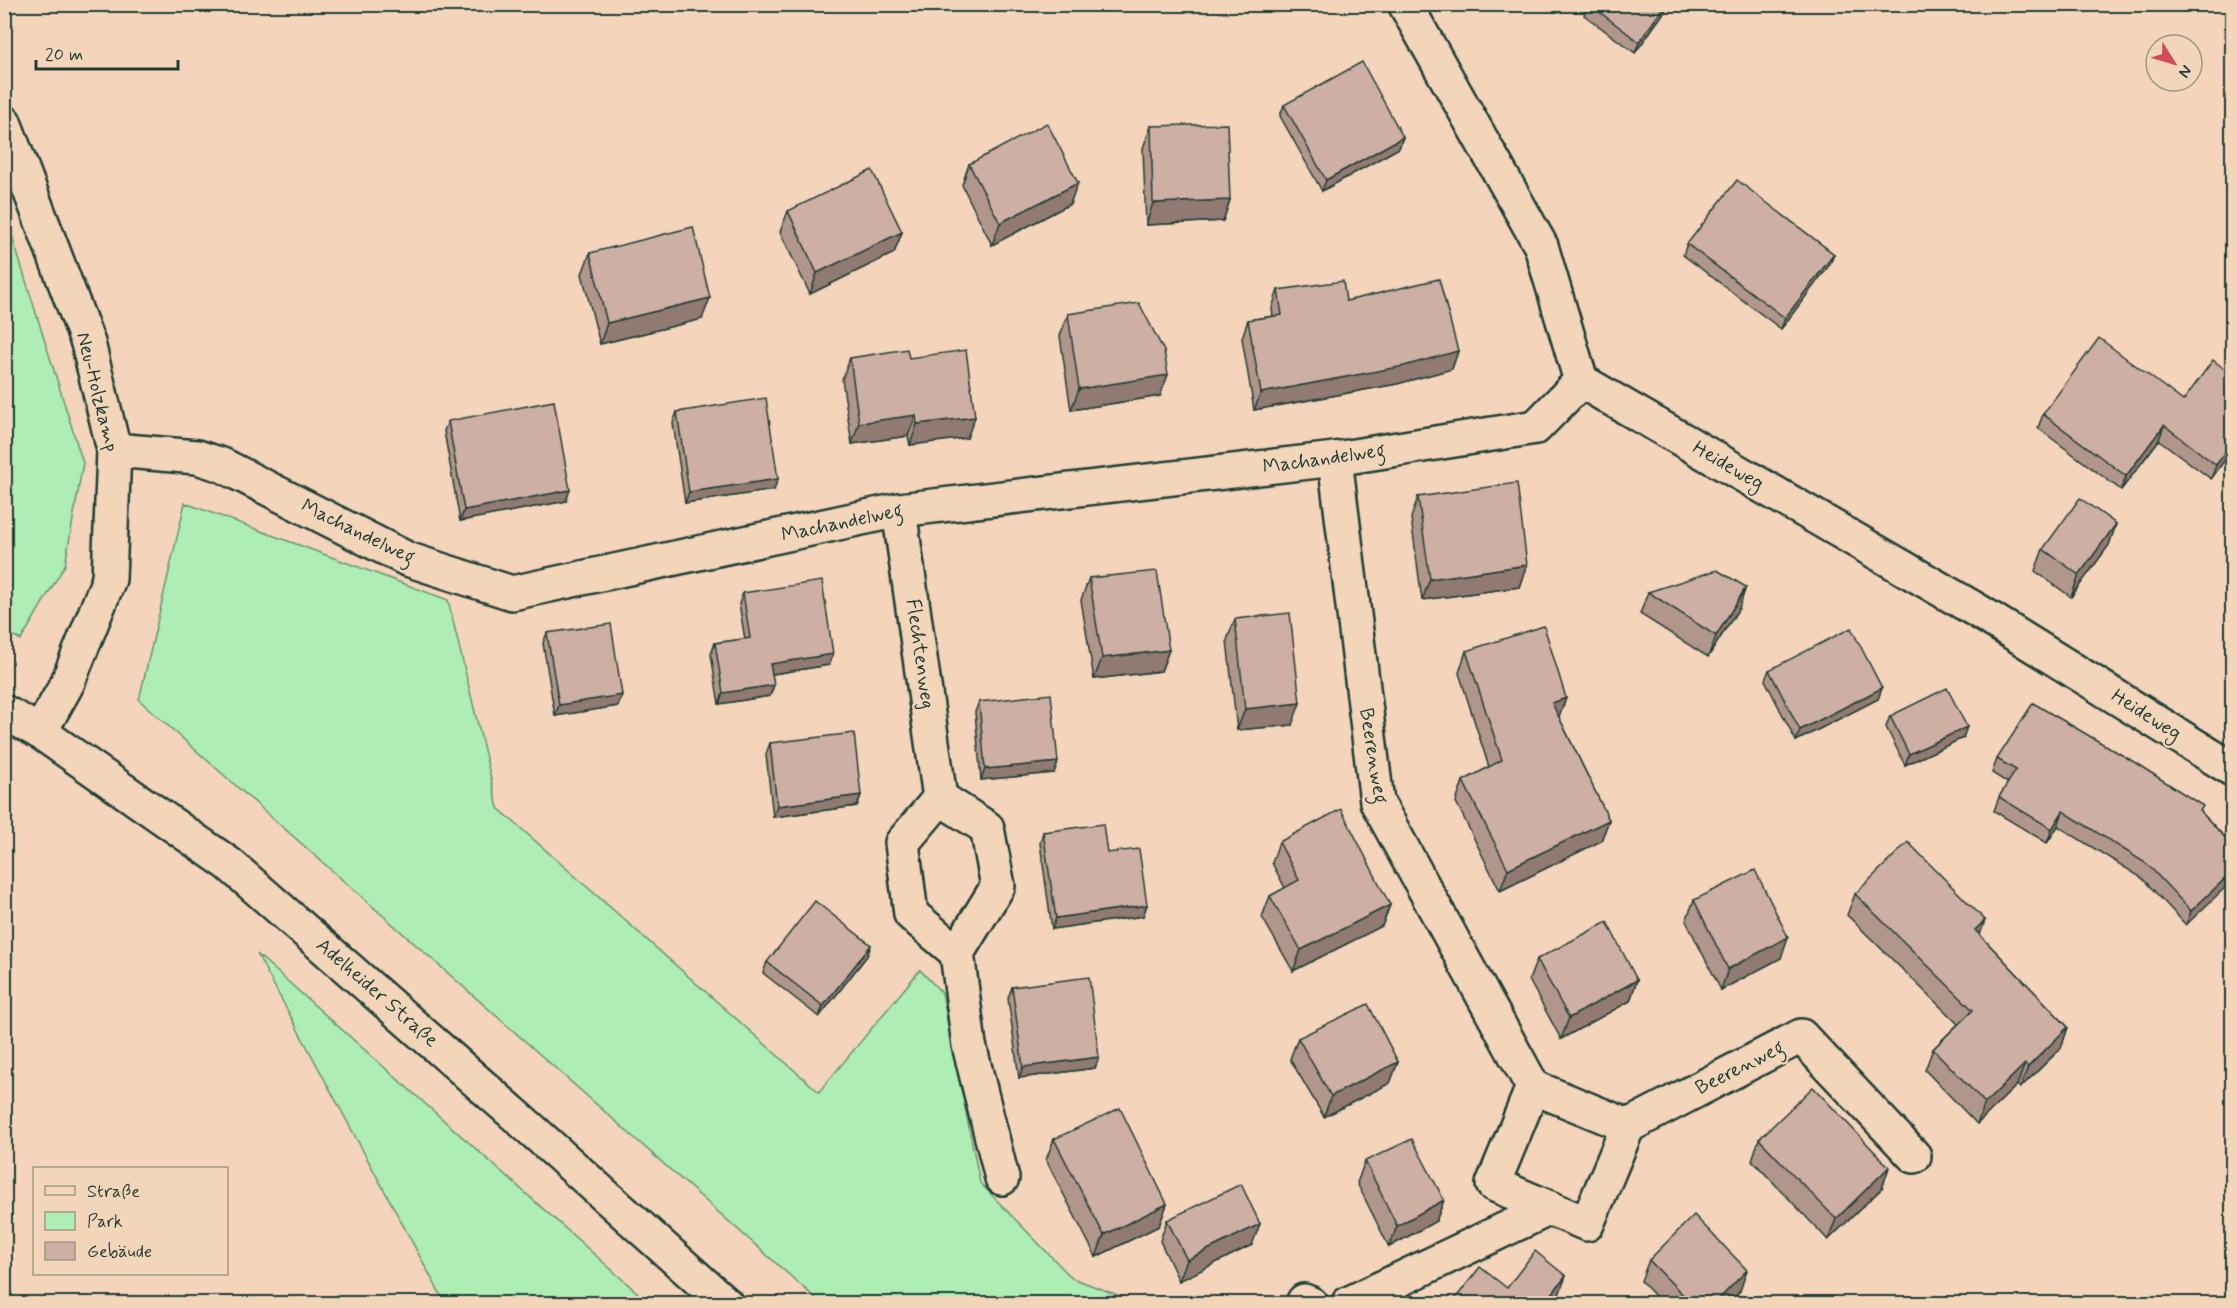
<svg xmlns="http://www.w3.org/2000/svg" width="2237" height="1308" font-family="Mynerve,sans-serif">
  <style>
    .green { fill: #aeedb4; stroke: #669574; stroke-width: 1.5 }
    .lines { fill: none; stroke-linecap: round; stroke-linejoin: round }
    .minor-casing { stroke: #1f3d34; stroke-width: 38 }
    .tertiary-casing { stroke: #1f3d34; stroke-width: 38 }
    .minor { stroke: #f3d6ba; stroke-width: 33 }
    .tertiary { stroke: #f3d6ba; stroke-width: 33 }
    .wall { fill: #b1968c; stroke: #1f3d34; stroke-width: 1.5 }
    .shaded-wall { fill: #907a72; stroke: #1f3d34; stroke-width: 1.5 }
    .building { fill: #ceafa3; stroke: #1f3d34; stroke-width: 1.5 }
    .labels { text-anchor: middle; dominant-baseline: central; stroke-width: 4.5; stroke-linejoin: round; paint-order: stroke }
    .street-label { font-size: 20px; fill: #1f3d34; stroke: #f3d6ba }
  </style>
  <rect width="100%" height="100%" fill="#f4d4bb"/>
  <filter id="ink" filterUnits="userSpaceOnUse"><feTurbulence type="fractalNoise" baseFrequency=".0167" numOctaves="2"/><feDisplacementMap in="SourceGraphic" scale="12" xChannelSelector="R" yChannelSelector="G"/><feConvolveMatrix kernelMatrix="1 2 1 2 8 2 1 2 1" color-interpolation-filters="sRGB"/></filter>
  <g filter="url(#ink)">
    <!-- green -->
    <g class="green">
      <polygon points="5,214 83,463 65,565 21,640 4,630"/>
      <polygon points="185,503 448,600 498,808 819,1092 920,970 942,993 980,1183 1072,1278 1139,1303 821,1303 139,700"/>
      <polygon points="257,954 649,1303 445,1303"/>
    </g>
    <g class="lines">
      <defs>
        <g id="minor">
          <polyline points="1405,4 1541,246 1581,381 1978,611 2232,769"/>
          <polyline points="4,122 88,343 114,450 109,579 67,684 40,732"/>
          <polyline points="114,450 197,457 222,465 407,559 512,593 899,510 1335,459 1536,427 1581,381"/>
          <polyline points="1335,459 1377,802 1533,1087 1628,1126 1587,1224 1493,1184 1533,1087"/>
          <polyline points="899,510 940,798 902,843 911,914 957,953"/>
          <polyline points="940,798 987,828 998,886 957,953 969,1045 1002,1178"/>
          <polyline points="1628,1126 1801,1036 1914,1156"/>
          <polyline points="1304,1301 1311,1304"/>
          <polyline points="1348,1304 1550,1208"/>
        </g>
        <polyline id="tertiary" points="4,712 40,732 229,864 522,1121 726,1304"/>
      </defs>
      <!-- minor casing -->
      <use href="#minor" class="minor-casing"/>
      <!-- tertiary casing -->
      <use href="#tertiary" class="tertiary-casing"/>
      <!-- minor -->
      <use href="#minor" class="minor"/>
      <!-- tertiary -->
      <use href="#tertiary" class="tertiary"/>
    </g>
    <!-- wall -->
    <g class="wall">
      <polygon points="1588,4 1670,4 1635,53 1584,15"/>
      <polygon points="1284,105 1403,137 1399,148 1322,191 1280,116"/>
      <polygon points="1151,126 1230,200 1223,221 1146,225 1143,148"/>
      <polygon points="969,164 1070,204 992,245 962,185"/>
      <polygon points="788,211 902,232 894,253 810,294 780,232"/>
      <polygon points="1687,244 1834,254 1830,264 1781,329 1683,255"/>
      <polygon points="590,253 702,319 600,344 582,274"/>
      <polygon points="1278,290 1346,301 1458,351 1452,369 1397,384 1254,410 1242,338 1248,320 1273,316 1272,308"/>
      <polygon points="1068,314 1160,396 1071,410 1060,336"/>
      <polygon points="850,358 909,358 967,438 910,445 908,436 852,444 842,379"/>
      <polygon points="2183,401 2232,450 2211,479 2159,440 2121,490 2038,428 2043,414"/>
      <polygon points="677,412 774,490 685,503 673,423"/>
      <polygon points="448,421 566,501 460,521 444,431"/>
      <polygon points="1418,497 1527,565 1519,587 1422,600 1411,518"/>
      <polygon points="2116,524 2109,545 2071,597 2035,571 2043,549"/>
      <polygon points="1089,578 1169,650 1161,671 1094,679 1081,600"/>
      <polygon points="1648,592 1739,608 1708,657 1640,614"/>
      <polygon points="743,593 833,654 829,665 772,674 774,685 770,696 719,704 711,654 715,643 745,639 739,604"/>
      <polygon points="1235,619 1292,725 1237,730 1227,640"/>
      <polygon points="547,633 618,706 555,716 543,643"/>
      <polygon points="1466,651 1566,698 1559,717 1609,820 1601,841 1500,891 1456,802 1463,781 1489,767 1459,673"/>
      <polygon points="1769,670 1882,688 1878,699 1796,741 1765,680"/>
      <polygon points="979,702 1054,773 981,780 975,712"/>
      <polygon points="1890,716 1963,738 1905,765 1886,727"/>
      <polygon points="770,743 861,795 857,806 773,817 766,754"/>
      <polygon points="1997,759 2201,812 2232,845 2186,925 2142,878 2058,826 2047,843 1994,811 1999,797 2008,783 1992,773"/>
      <polygon points="1043,832 1107,853 1147,905 1143,916 1052,929 1040,843"/>
      <polygon points="1279,842 1390,905 1382,926 1293,971 1262,917 1270,896 1285,888 1272,863"/>
      <polygon points="1855,894 1985,920 1980,935 2068,1027 2061,1048 2020,1088 2017,1085 1977,1124 1925,1070 1933,1049 1958,1024 1847,915"/>
      <polygon points="1694,900 1781,958 1721,990 1686,921"/>
      <polygon points="871,945 867,956 819,1017 763,973 767,962"/>
      <polygon points="1537,959 1637,980 1630,1001 1561,1039 1529,980"/>
      <polygon points="1012,987 1099,1057 1095,1068 1019,1078 1008,998"/>
      <polygon points="1298,1038 1398,1062 1390,1083 1324,1117 1290,1059"/>
      <polygon points="1054,1139 1167,1204 1159,1226 1096,1257 1046,1160"/>
      <polygon points="1759,1139 1889,1167 1882,1188 1828,1240 1752,1160"/>
      <polygon points="1365,1161 1444,1200 1436,1221 1389,1247 1357,1183"/>
      <polygon points="1167,1220 1252,1245 1179,1281 1160,1241"/>
      <polygon points="1649,1260 1740,1291 1727,1304 1663,1304 1641,1281"/>
    </g>
    <!-- shaded-wall -->
    <g class="shaded-wall">
      <polygon points="1666,4 1670,4 1635,53 1639,42"/>
      <polygon points="1403,137 1399,148 1322,191 1326,180"/>
      <polygon points="1078,183 1070,204 992,245 1000,223"/>
      <polygon points="1230,200 1223,221 1146,225 1153,203"/>
      <polygon points="902,232 894,253 810,294 817,273"/>
      <polygon points="1834,254 1830,264 1781,329 1785,318"/>
      <polygon points="710,298 702,319 600,344 607,323"/>
      <polygon points="1458,351 1452,369 1397,384 1254,410 1261,393"/>
      <polygon points="1168,375 1160,396 1071,410 1079,389"/>
      <polygon points="916,415 908,436 852,444 859,423"/>
      <polygon points="975,417 967,438 910,445 917,424"/>
      <polygon points="2164,425 2159,440 2121,490 2126,476"/>
      <polygon points="2232,443 2232,450 2211,479 2216,465"/>
      <polygon points="778,479 774,490 685,503 689,492"/>
      <polygon points="570,490 566,501 460,521 464,510"/>
      <polygon points="2116,524 2109,545 2071,597 2079,575"/>
      <polygon points="1527,565 1519,587 1422,600 1430,579"/>
      <polygon points="1746,587 1739,608 1708,657 1716,636"/>
      <polygon points="1169,650 1161,671 1094,679 1102,658"/>
      <polygon points="833,654 829,665 766,675 770,664"/>
      <polygon points="774,685 770,696 719,704 723,693"/>
      <polygon points="1882,688 1878,699 1796,741 1800,730"/>
      <polygon points="622,695 618,706 555,716 559,705"/>
      <polygon points="1566,698 1558,720 1552,703"/>
      <polygon points="1300,703 1292,725 1237,730 1245,709"/>
      <polygon points="1967,727 1963,738 1905,765 1909,754"/>
      <polygon points="1058,762 1054,773 981,780 985,769"/>
      <polygon points="861,795 857,806 773,817 777,806"/>
      <polygon points="2063,811 2058,826 2047,843 2052,829"/>
      <polygon points="1609,820 1601,841 1500,891 1508,869"/>
      <polygon points="2232,872 2232,881 2186,925 2191,911"/>
      <polygon points="1147,905 1143,916 1052,929 1056,918"/>
      <polygon points="1390,905 1382,926 1293,971 1301,950"/>
      <polygon points="1985,920 1977,941 1975,930"/>
      <polygon points="1788,937 1781,958 1721,990 1728,969"/>
      <polygon points="871,945 867,956 819,1017 823,1006"/>
      <polygon points="1637,980 1630,1001 1561,1039 1569,1018"/>
      <polygon points="2068,1027 2061,1048 2020,1088 2028,1067"/>
      <polygon points="1099,1057 1095,1068 1019,1078 1023,1067"/>
      <polygon points="1398,1062 1390,1083 1324,1117 1331,1096"/>
      <polygon points="2025,1064 2017,1085 1977,1124 1985,1103"/>
      <polygon points="1889,1167 1882,1188 1828,1240 1836,1219"/>
      <polygon points="1444,1200 1436,1221 1389,1247 1397,1226"/>
      <polygon points="1167,1204 1159,1226 1096,1257 1104,1235"/>
      <polygon points="1260,1224 1252,1245 1179,1281 1187,1260"/>
      <polygon points="1747,1270 1740,1291 1727,1304 1716,1304 1718,1300"/>
      <polygon points="1566,1276 1559,1295 1552,1304 1544,1304"/>
    </g>
    <!-- building -->
    <g class="building">
      <polygon points="1589,4 1666,4 1639,42"/>
      <polygon points="1362,62 1403,137 1326,180 1284,105"/>
      <polygon points="1047,123 1078,183 1000,223 969,164"/>
      <polygon points="1227,124 1230,200 1153,203 1151,126"/>
      <polygon points="872,170 902,232 817,273 788,211"/>
      <polygon points="1737,180 1834,254 1785,318 1687,244"/>
      <polygon points="693,227 710,298 607,323 590,253"/>
      <polygon points="1439,279 1458,351 1404,366 1261,393 1248,320 1282,315 1278,290 1343,281 1346,301"/>
      <polygon points="1139,303 1164,351 1168,375 1079,389 1068,314"/>
      <polygon points="2099,338 2183,401 2213,360 2232,375 2232,443 2216,465 2164,425 2126,476 2043,414"/>
      <polygon points="907,349 909,358 966,350 975,417 917,424 916,415 859,423 850,358"/>
      <polygon points="766,398 778,479 689,492 677,412"/>
      <polygon points="554,401 570,490 464,510 448,421"/>
      <polygon points="1517,483 1527,565 1430,579 1418,497"/>
      <polygon points="2080,498 2116,524 2079,575 2043,549"/>
      <polygon points="1717,570 1746,587 1716,636 1648,592"/>
      <polygon points="1157,571 1169,650 1102,658 1089,578"/>
      <polygon points="822,581 833,654 770,664 774,685 723,693 715,643 750,638 743,593"/>
      <polygon points="1290,613 1300,703 1245,709 1235,619"/>
      <polygon points="611,624 622,695 559,705 547,633"/>
      <polygon points="1544,626 1566,698 1552,703 1609,820 1508,869 1463,781 1502,760 1466,651"/>
      <polygon points="1851,628 1882,688 1800,730 1769,670"/>
      <polygon points="1947,688 1967,727 1909,754 1890,716"/>
      <polygon points="1051,694 1058,762 985,769 979,702"/>
      <polygon points="2033,703 2134,762 2203,806 2200,811 2232,845 2232,872 2191,911 2147,864 2063,811 2052,829 1999,797 2016,770 1997,759"/>
      <polygon points="854,733 861,795 777,806 770,743"/>
      <polygon points="1341,809 1390,905 1301,950 1270,896 1299,880 1279,842"/>
      <polygon points="1103,824 1107,853 1139,849 1147,905 1056,918 1043,832"/>
      <polygon points="1908,842 1985,920 1975,930 2068,1027 2028,1067 2025,1064 1985,1103 1933,1049 1973,1010 1855,894"/>
      <polygon points="1755,870 1788,937 1728,969 1694,900"/>
      <polygon points="815,901 871,945 823,1006 767,962"/>
      <polygon points="1607,922 1637,980 1569,1018 1537,959"/>
      <polygon points="1089,977 1099,1057 1023,1067 1012,987"/>
      <polygon points="1368,1004 1398,1062 1331,1096 1298,1038"/>
      <polygon points="1813,1087 1889,1167 1836,1219 1759,1139"/>
      <polygon points="1120,1108 1167,1204 1104,1235 1054,1139"/>
      <polygon points="1412,1139 1444,1200 1397,1226 1365,1161"/>
      <polygon points="1241,1184 1260,1224 1187,1260 1167,1220"/>
      <polygon points="1694,1215 1747,1270 1718,1300 1721,1304 1692,1304 1649,1260"/>
      <polygon points="1535,1251 1566,1276 1544,1304 1451,1304 1480,1267 1507,1288"/>
    </g>
  </g>
  <g class="labels">
    <!-- street labels -->
    <g class="street-label">
      <text transform="translate(97 392) rotate(76)">Neu-Holzkamp</text>
      <text transform="translate(1324 459) rotate(-8)">Machandelweg</text>
      <text transform="translate(1728 466) rotate(30)">Heideweg</text>
      <text transform="translate(842 523) rotate(-12)">Machandelweg</text>
      <text transform="translate(358 532) rotate(26)">Machandelweg</text>
      <text transform="translate(920 654) rotate(82)">Flechtenweg</text>
      <text transform="translate(2146 715) rotate(32)">Heideweg</text>
      <text transform="translate(1373 756) rotate(81)">Beerenweg</text>
      <text transform="translate(377 993) rotate(41)">Adelheider Straße</text>
      <text transform="translate(1740 1068) rotate(-27)">Beerenweg</text>
    </g>
  </g>
  <!-- margin -->
  <rect width="2237" height="1308" fill="none" stroke="#f3d6ba" stroke-width="24"/>
  <rect x="12" y="12" width="2213" height="1284" fill="none" stroke="#1f3d34" stroke-width="2" filter="url(#ink)"/>
  <!-- legend -->
  <rect x="33" y="1167" width="195" height="108" fill="#f3d6ba" stroke="#9e9984" stroke-width="1.5"/>
  <rect x="45" y="1186" width="30" height="9" fill="#f3d6ba" stroke="#9e9984" stroke-width="1.5"/>
  <text x="87" y="1197" font-size="18" fill="#1f3d34">Straße</text>
  <rect x="45" y="1212" width="30" height="18" fill="#aeedb4" stroke="#9e9984" stroke-width="1.5"/>
  <text x="87" y="1227" font-size="18" fill="#1f3d34">Park</text>
  <rect x="45" y="1242" width="30" height="18" fill="#ceafa3" stroke="#9e9984" stroke-width="1.5"/>
  <text x="87" y="1257" font-size="18" fill="#1f3d34">Gebäude</text>
  <!-- north arrow -->
  <g transform="translate(2174 63) rotate(127)"><circle r="28" fill="#f3d6ba" stroke="#9e9984" stroke-width="1.5"/>
  <path d="M0-4.5L10 22L0 15L-10 22Z" fill="#d1495b"/>
  <text y="-9" font-size="16" font-weight="bold" text-anchor="middle" fill="#1f3d34">N</text>
  </g>
  <!-- scale -->
  <path d="M36 60v9h142v-9" fill="none" stroke="#1f3d34" stroke-width="3"/>
  <text x="45" y="60" font-size="18" fill="#1f3d34" stroke="#f3d6ba" stroke-width="4.5" paint-order="stroke">20 m</text>
</svg>
